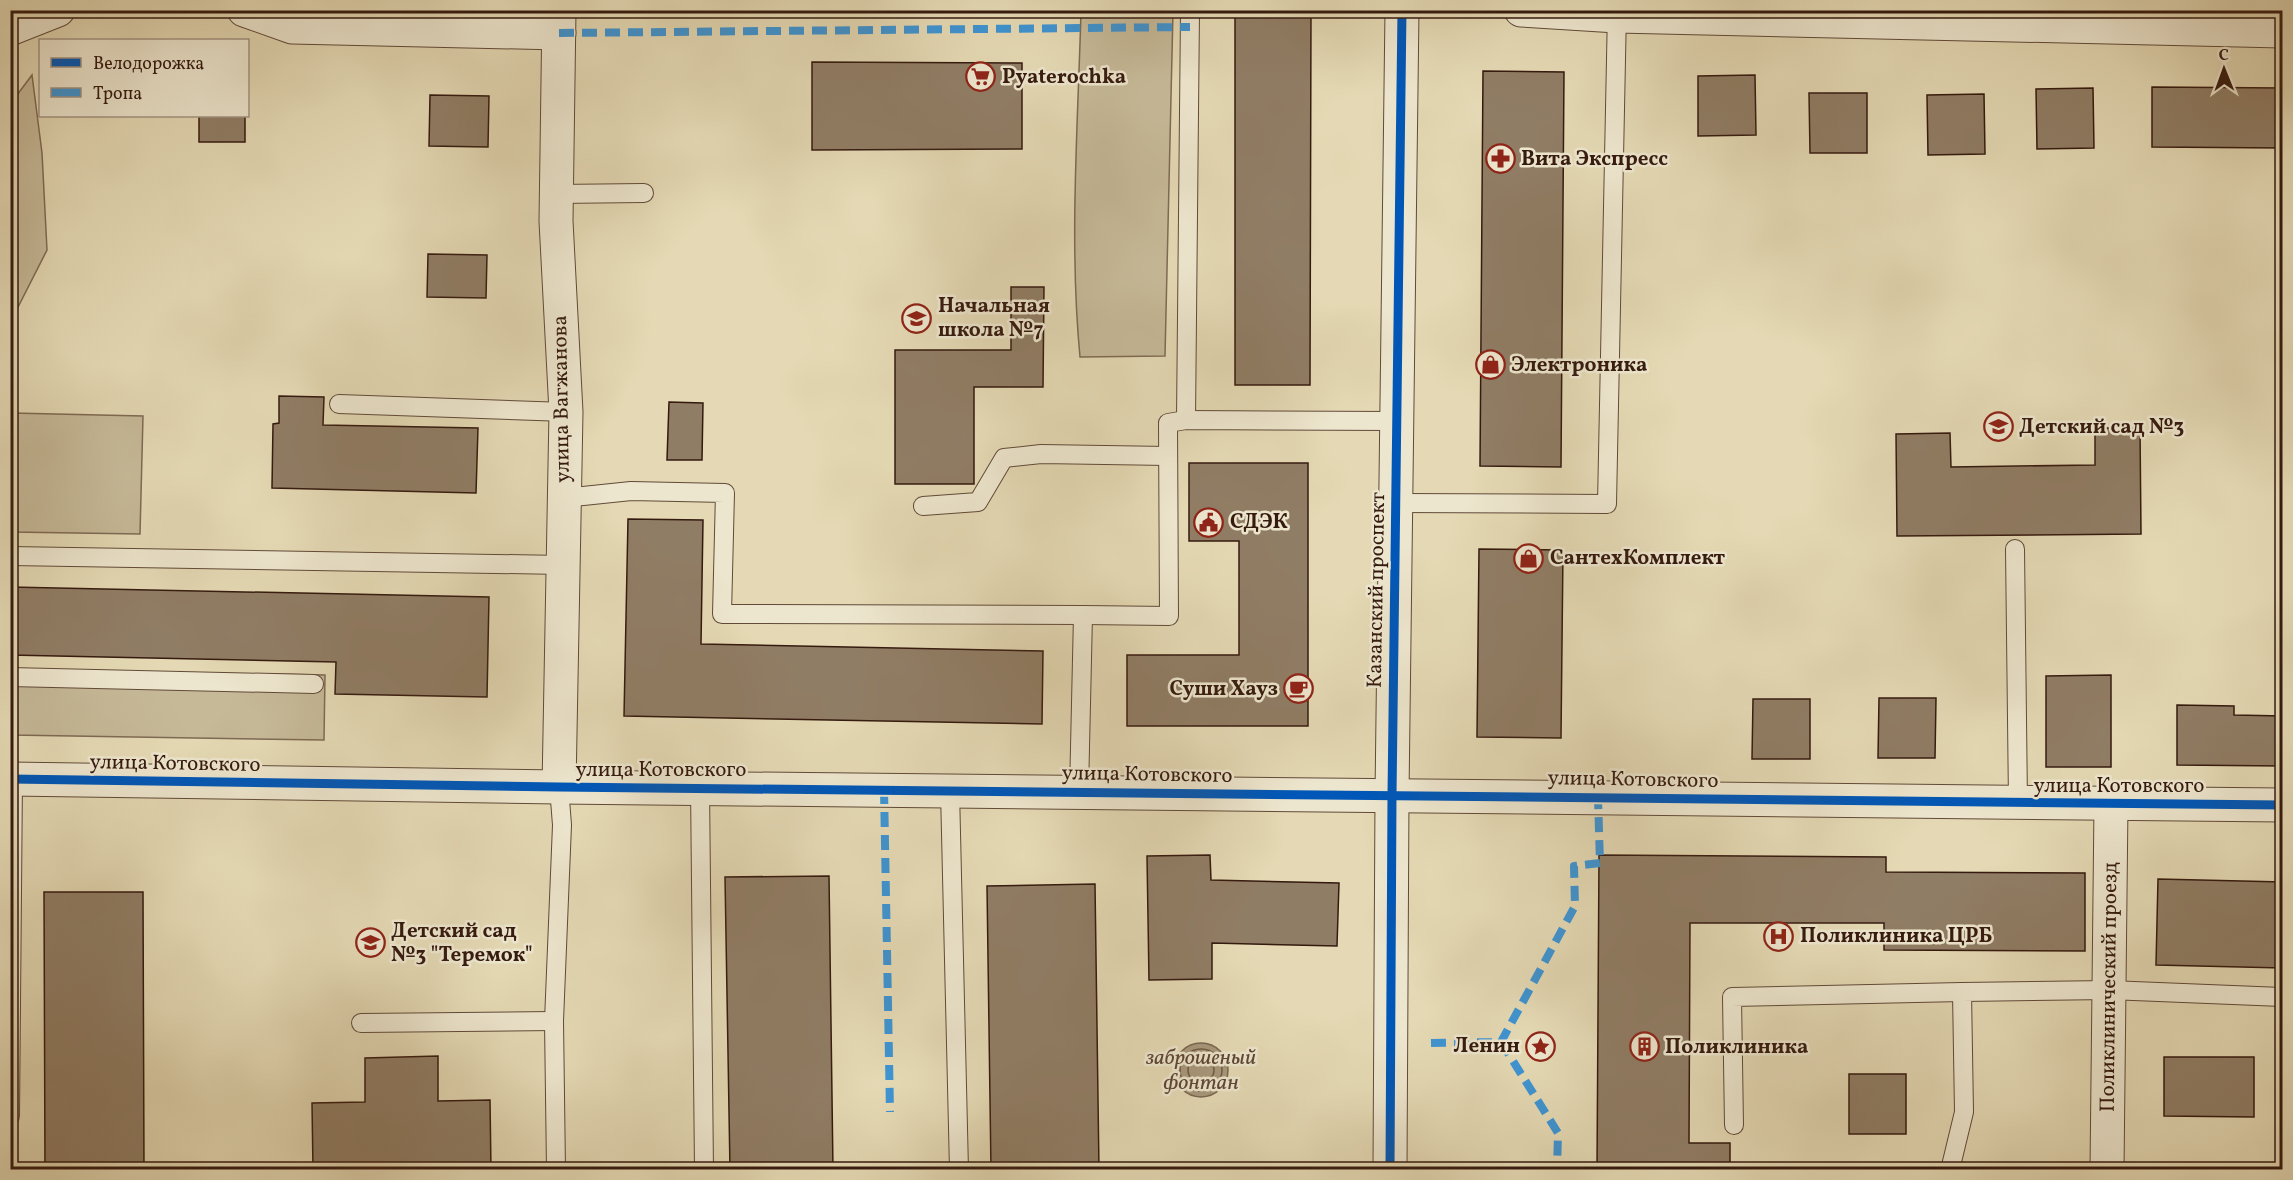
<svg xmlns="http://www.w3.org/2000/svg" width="2293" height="1180" font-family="Vollkorn,serif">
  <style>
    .green { fill: #c6b998; stroke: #7e6a54; stroke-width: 1.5 }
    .water { fill: #a8987c; stroke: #7a6650; stroke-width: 1.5 }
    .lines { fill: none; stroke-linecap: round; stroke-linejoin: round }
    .shore { stroke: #6e5946; stroke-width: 1.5 }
    .building { fill: #907d65; stroke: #351a0f; stroke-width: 1.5 }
    .service-casing { stroke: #614a38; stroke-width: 20 }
    .minor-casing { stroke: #614a38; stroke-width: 35 }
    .tertiary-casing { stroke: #614a38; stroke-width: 35 }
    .service { stroke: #ede6ce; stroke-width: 18 }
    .minor { stroke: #ede6ce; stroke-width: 33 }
    .tertiary { stroke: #ede6ce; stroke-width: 33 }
    .quiet { stroke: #3e94d2; stroke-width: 8; stroke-dasharray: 15 8; stroke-linecap: butt }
    .cycleway-casing { stroke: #ede6ce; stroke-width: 13 }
    .cycleway { stroke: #0057b8; stroke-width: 9 }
    .labels { text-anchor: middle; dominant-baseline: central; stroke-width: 5; stroke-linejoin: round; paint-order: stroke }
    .poi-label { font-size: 21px; font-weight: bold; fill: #351a0f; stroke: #ede6ce; text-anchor: start }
    .street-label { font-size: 21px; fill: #351a0f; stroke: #ede6ce }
    .water-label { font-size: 22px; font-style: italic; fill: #5d4635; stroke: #ede6ce }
  </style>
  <rect width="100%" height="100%" fill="#e4d9b4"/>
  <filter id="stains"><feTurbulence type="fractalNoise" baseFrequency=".00333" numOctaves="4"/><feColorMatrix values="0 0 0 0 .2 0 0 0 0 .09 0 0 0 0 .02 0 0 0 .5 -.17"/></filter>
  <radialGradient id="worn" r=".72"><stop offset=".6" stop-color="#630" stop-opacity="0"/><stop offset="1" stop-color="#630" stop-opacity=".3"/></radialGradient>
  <!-- green -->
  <g class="green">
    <path d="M1081 11H1173L1165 356 1080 357C1069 242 1078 125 1081 11Z"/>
    <polygon points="32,75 42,153 47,250 11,321 11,103"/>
    <polygon points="11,413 143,416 140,534 11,532"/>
    <polygon points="11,670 325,675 324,740 11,735"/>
  </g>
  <!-- water -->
  <circle class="water" cx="1201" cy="1070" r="27"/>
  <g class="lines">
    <!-- shore -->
    <g class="shore">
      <circle cx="1201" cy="1070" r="21"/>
      <circle cx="1201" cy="1070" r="13"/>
    </g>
  </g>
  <!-- building -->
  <g class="building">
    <polygon points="1235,10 1311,10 1310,385 1235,385"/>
    <polygon points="812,62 1022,63 1022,149 812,150"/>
    <polygon points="1483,71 1564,72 1561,467 1480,466"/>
    <polygon points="1755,75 1756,135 1698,136 1698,76"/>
    <polygon points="2152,87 2283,88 2283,148 2152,147"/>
    <polygon points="2093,88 2094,148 2037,149 2036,89"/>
    <polygon points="1809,93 1867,93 1867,153 1810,153"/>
    <polygon points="1984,94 1985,154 1928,155 1927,95"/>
    <polygon points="430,95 489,96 488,147 429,146"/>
    <rect x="199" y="116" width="46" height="26"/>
    <polygon points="428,254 487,255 486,298 427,297"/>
    <polygon points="1011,287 1044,287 1043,387 974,387 974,484 895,484 895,350 1011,350"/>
    <polygon points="279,396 324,397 323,425 478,428 476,493 272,488 273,424 279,423"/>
    <polygon points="669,402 703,403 702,460 667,460"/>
    <polygon points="2095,428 2140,428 2141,534 1897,536 1896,434 1950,433 1951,467 2095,465"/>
    <polygon points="1189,463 1308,463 1308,726 1127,726 1127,655 1239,655 1239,541 1189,541"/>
    <polygon points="628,519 703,520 701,644 1043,651 1042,724 624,716"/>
    <polygon points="1479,549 1563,550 1561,738 1477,737"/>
    <polygon points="10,587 489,597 487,697 335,694 336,662 10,655"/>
    <polygon points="2111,675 2111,767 2046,767 2046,676"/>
    <polygon points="1879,698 1936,698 1935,758 1878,758"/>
    <polygon points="1753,699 1810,699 1810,759 1752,759"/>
    <polygon points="2177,705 2234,706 2234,715 2283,716 2283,766 2177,765"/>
    <polygon points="1210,855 1211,880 1339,883 1337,946 1212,943 1212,979 1149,980 1147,856"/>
    <polygon points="1599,855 1886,857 1886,872 2085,873 2085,951 1884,950 1884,923 1690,923 1689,1143 1730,1143 1730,1170 1597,1170"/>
    <polygon points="829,876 833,1170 730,1170 725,877"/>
    <polygon points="2158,879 2283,882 2283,968 2156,965"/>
    <polygon points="1095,884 1099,1170 991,1170 987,886"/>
    <polygon points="44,892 143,892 144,1170 45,1170"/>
    <polygon points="438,1056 438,1101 490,1100 491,1170 313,1170 312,1103 365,1102 365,1058"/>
    <polygon points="2164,1057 2254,1057 2254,1117 2164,1116"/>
    <rect x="1849" y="1074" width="57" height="60"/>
  </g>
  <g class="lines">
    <defs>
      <g id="service">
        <polyline points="556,194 644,193"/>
        <polyline points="339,404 566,412"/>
        <polyline points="1186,420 1190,10"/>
        <polyline points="564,498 631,491 725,493 722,614 1083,615 1079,792"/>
        <polyline points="1397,503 1607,504 1617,10"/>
        <polyline points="923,506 978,502 1004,458 1041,454 1168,456"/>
        <polyline points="2015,549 2018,803"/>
        <polyline points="10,556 563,565"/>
        <polyline points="1083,615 1169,616 1168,423 1186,420 1396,421"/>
        <polyline points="10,677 314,684"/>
        <polyline points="700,787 704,1170"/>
        <polyline points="950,791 959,1170"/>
        <polyline points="361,1023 554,1021"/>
        <polyline points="10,1116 13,779"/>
        <polyline points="1734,1125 1732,997 1962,992"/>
        <polyline points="556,1170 554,1021 562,825 559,787"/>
        <polyline points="1950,1170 1964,1112 1962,992 2109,990 2282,997"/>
      </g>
      <g id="minor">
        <polyline points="244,10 292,27 559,33"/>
        <polyline points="1521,10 1617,16 2282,31"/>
        <polyline points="10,29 58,10"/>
        <polyline points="559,787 566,412 556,221 559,10"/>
        <path id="s1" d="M2107 1170 2111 804"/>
      </g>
      <g id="tertiary">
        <polyline points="10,779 559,787 2282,805"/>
        <polyline points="1390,1170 1392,795 1402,10"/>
      </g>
    </defs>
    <!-- service casing -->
    <use href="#service" class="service-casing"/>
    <!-- minor casing -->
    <use href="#minor" class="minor-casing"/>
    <!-- tertiary casing -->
    <use href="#tertiary" class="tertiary-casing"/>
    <!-- service -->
    <use href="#service" class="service"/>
    <!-- minor -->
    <use href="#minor" class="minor"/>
    <!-- tertiary -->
    <use href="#tertiary" class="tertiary"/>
    <!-- quiet -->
    <g class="quiet">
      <polyline points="559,33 1190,27"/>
      <polyline points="884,789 890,1112"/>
      <polyline points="1501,1042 1558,1133 1557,1170"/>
      <polyline points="1431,1043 1501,1042 1575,906 1574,866 1600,863 1598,798"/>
    </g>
    <defs>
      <g id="cycleway">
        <polyline points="10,779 559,787 2282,805"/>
        <polyline points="1390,1170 1392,795 1402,10"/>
      </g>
    </defs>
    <!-- cycleway casing -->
    <use href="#cycleway" class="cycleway-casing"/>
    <!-- cycleway -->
    <use href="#cycleway" class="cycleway"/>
  </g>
  <!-- icons -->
  <defs>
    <symbol id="supermarket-ring" viewBox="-11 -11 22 22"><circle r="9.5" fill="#ede6ce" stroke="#8f2418" stroke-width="1.5"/><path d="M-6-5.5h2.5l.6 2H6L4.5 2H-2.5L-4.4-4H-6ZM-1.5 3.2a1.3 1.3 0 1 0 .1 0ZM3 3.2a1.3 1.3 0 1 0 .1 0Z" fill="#8f2418"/></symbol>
    <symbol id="pharmacy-ring" viewBox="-11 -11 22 22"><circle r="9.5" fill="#ede6ce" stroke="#8f2418" stroke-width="1.5"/><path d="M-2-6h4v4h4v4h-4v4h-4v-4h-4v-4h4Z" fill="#8f2418"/></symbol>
    <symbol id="school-ring" viewBox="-11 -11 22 22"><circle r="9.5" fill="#ede6ce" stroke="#8f2418" stroke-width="1.5"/><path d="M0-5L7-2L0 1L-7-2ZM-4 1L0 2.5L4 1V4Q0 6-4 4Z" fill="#8f2418"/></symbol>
    <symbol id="shop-ring" viewBox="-11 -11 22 22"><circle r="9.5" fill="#ede6ce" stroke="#8f2418" stroke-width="1.5"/><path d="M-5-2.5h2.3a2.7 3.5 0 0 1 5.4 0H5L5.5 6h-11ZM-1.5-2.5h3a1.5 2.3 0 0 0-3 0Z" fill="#8f2418"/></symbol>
    <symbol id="civic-ring" viewBox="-11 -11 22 22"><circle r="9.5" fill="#ede6ce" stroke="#8f2418" stroke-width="1.5"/><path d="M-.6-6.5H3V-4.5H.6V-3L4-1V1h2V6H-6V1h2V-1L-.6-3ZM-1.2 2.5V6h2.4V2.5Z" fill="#8f2418"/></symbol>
    <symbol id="cafe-ring" viewBox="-11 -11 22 22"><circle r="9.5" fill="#ede6ce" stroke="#8f2418" stroke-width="1.5"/><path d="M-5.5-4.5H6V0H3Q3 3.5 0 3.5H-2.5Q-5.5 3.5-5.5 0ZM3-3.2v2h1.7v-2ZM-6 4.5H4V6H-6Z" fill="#8f2418"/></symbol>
    <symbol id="hospital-ring" viewBox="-11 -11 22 22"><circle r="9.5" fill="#ede6ce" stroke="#8f2418" stroke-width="1.5"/><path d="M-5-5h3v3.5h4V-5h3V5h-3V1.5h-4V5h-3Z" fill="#8f2418"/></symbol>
    <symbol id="sight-ring" viewBox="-11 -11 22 22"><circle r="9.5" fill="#ede6ce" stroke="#8f2418" stroke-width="1.5"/><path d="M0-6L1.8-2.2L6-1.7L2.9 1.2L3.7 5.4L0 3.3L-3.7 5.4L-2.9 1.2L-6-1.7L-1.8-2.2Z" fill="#8f2418"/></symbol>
    <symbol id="building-ring" viewBox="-11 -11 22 22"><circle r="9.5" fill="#ede6ce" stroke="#8f2418" stroke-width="1.5"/><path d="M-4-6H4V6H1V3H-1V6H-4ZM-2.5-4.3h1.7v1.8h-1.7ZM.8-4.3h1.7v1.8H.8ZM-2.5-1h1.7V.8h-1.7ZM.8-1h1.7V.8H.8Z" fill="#8f2418"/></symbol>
  </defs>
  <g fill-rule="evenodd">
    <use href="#supermarket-ring" x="964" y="60" width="33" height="33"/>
    <use href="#pharmacy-ring" x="1484" y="142" width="33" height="33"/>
    <use href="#school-ring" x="900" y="302" width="33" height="33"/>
    <use href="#shop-ring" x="1474" y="348" width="33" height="33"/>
    <use href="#school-ring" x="1982" y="410" width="33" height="33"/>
    <use href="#civic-ring" x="1192" y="506" width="33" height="33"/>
    <use href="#shop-ring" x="1512" y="542" width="33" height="33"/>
    <use href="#cafe-ring" x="1282" y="672" width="33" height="33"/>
    <use href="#hospital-ring" x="1762" y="920" width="33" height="33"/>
    <use href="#school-ring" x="354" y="926" width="33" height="33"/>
    <use href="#sight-ring" x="1524" y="1030" width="33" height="33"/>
    <use href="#building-ring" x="1628" y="1030" width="33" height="33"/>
  </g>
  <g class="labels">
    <!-- poi labels -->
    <g class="poi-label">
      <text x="1002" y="77">Pyaterochka</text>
      <text x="1521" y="159">Вита Экспресс</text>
      <text x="938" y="306">Начальная<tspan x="938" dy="24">школа №7</tspan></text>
      <text x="1511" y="365">Электроника</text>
      <text x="2019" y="427">Детский сад №3</text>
      <text x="1230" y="522">СДЭК</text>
      <text x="1550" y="558">СантехКомплект</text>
      <text x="1278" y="689" text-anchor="end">Суши Хауз</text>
      <text x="391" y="931">Детский сад<tspan x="391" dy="24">№3 "Теремок"</tspan></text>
      <text x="1800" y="936">Поликлиника ЦРБ</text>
      <text x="1520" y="1046" text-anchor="end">Ленин</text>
      <text x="1665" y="1047">Поликлиника</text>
    </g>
    <!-- street labels -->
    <g class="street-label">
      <text transform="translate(562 399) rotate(-91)">улица Вагжанова</text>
      <text transform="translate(1377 590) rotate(-89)">Казанский проспект</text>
      <text transform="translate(175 764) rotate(1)">улица Котовского</text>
      <text x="661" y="770">улица Котовского</text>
      <text transform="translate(1147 775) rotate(1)">улица Котовского</text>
      <text transform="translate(1633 780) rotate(1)">улица Котовского</text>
      <text x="2119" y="786">улица Котовского</text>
      <text stroke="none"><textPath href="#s1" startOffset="183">Поликлинический проезд</textPath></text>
    </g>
    <!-- water labels -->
    <g class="water-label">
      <text x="1201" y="1058">заброшеный<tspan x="1201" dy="25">фонтан</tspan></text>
    </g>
  </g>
  <!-- margin -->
  <rect width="2293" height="1180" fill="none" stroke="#e4d9b4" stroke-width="36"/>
  <rect x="12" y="12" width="2269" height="1156" fill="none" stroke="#351a0f" stroke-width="3"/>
  <rect x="18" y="18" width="2257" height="1144" fill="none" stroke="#351a0f" stroke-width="1.5"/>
  <!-- legend -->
  <rect x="39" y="39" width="210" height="78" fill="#ede6ce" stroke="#a39482" stroke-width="1.5"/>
  <rect x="51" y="58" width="30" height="9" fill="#0057b8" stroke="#a39482" stroke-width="1.5"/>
  <text x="93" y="69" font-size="18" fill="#351a0f">Велодорожка</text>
  <rect x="51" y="88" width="30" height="9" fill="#3e94d2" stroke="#a39482" stroke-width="1.5"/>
  <text x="93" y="99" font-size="18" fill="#351a0f">Тропа</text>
  <!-- north arrow -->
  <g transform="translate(2224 69) rotate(359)" stroke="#ede6ce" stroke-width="4.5" paint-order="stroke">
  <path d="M0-4.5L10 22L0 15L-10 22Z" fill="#351a0f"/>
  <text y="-9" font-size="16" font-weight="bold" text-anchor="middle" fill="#351a0f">С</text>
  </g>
  <rect width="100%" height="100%" filter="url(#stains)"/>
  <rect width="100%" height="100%" fill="url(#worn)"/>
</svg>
